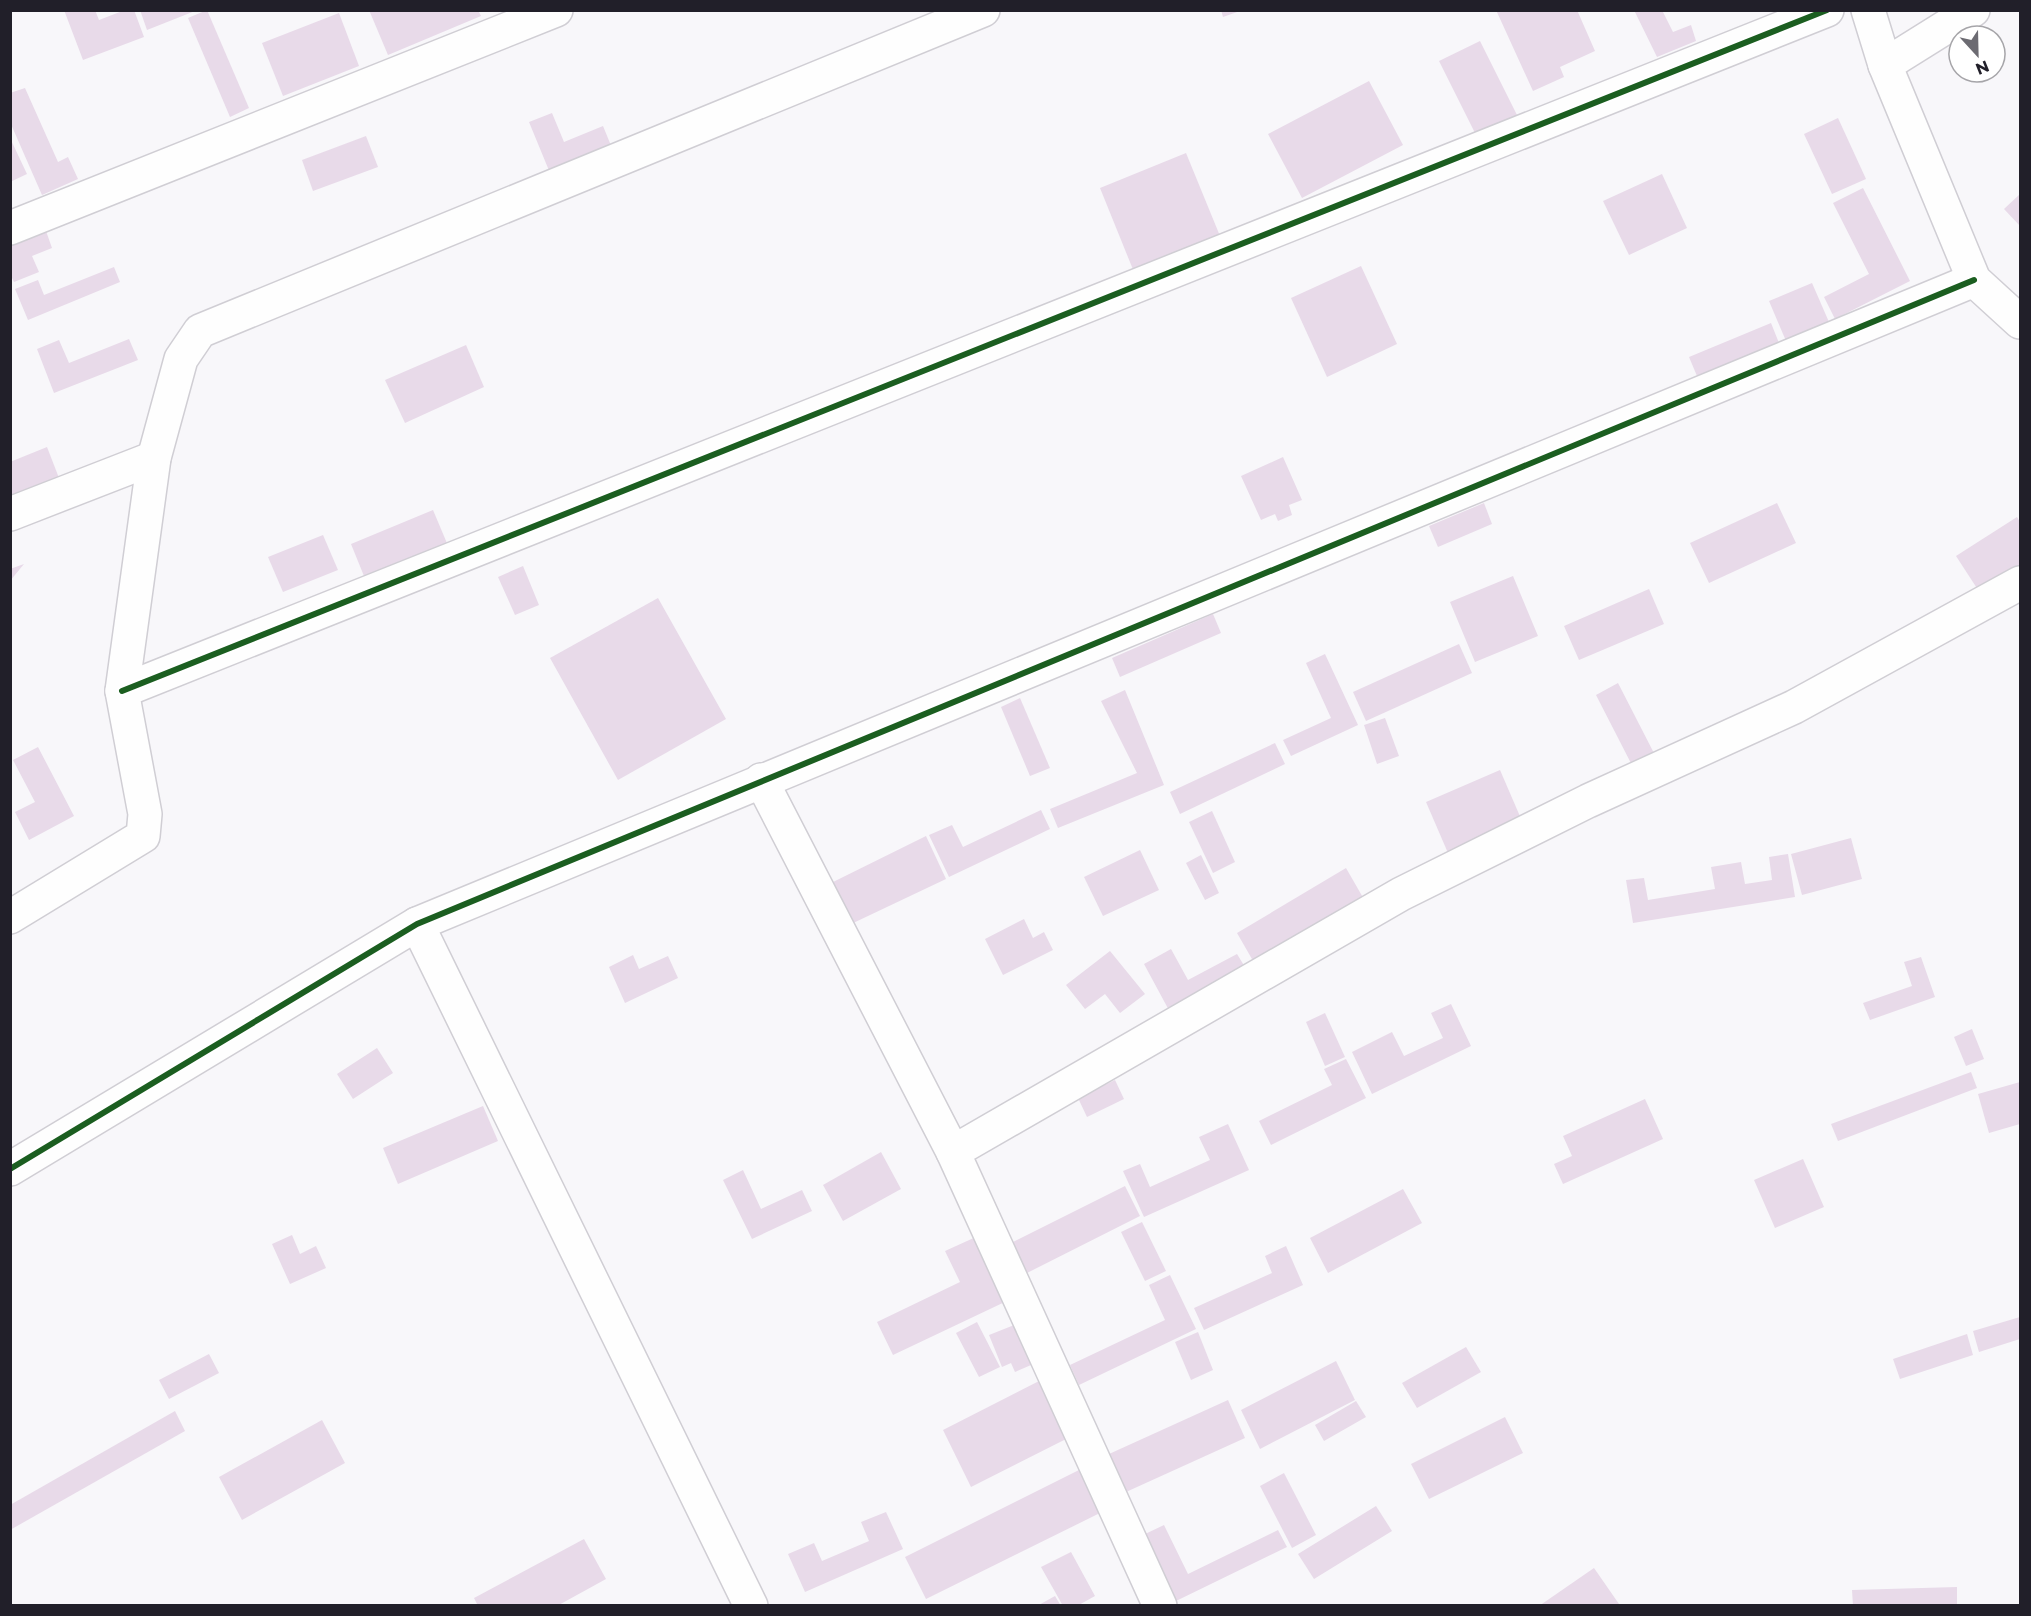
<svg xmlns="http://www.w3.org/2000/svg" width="2031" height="1616" font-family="Montserrat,sans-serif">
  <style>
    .building { fill: #e8dae9 }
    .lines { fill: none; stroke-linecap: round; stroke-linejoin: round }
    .minor-casing { stroke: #d0ced4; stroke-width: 36 }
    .minor { stroke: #fefefe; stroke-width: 33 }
    .cycleway-casing { stroke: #fff; stroke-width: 10 }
    .cycleway { stroke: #1b5e20; stroke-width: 6 }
  </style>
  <rect width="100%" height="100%" fill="#f8f7fa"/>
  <!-- building -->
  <g class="building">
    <polygon points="64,10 95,10 99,20 125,10 134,10 144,37 83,60"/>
    <polygon points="140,10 195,10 195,11 147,30"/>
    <polygon points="207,10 249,108 230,117 188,18"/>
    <polygon points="369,10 478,10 481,16 388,55"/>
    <polygon points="1221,10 1240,10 1240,11 1223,17"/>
    <polygon points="1496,10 1577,10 1595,51 1560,67 1564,77 1533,91"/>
    <polygon points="1634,10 1662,10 1673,32 1691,25 1696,41 1657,57"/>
    <polygon points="339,13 359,66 283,96 262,43"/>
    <polygon points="1480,41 1518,117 1477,137 1439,61"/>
    <polygon points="1369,81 1403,145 1302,198 1268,134"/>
    <polygon points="25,88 58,162 68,157 78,179 42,195 10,122 10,93"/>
    <polygon points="552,113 564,142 603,126 612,148 550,173 529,122"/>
    <polygon points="1838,118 1866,179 1832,194 1804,134"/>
    <polygon points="366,136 378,167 313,191 302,160"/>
    <polygon points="10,138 27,174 10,182"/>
    <polygon points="1186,153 1220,236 1134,272 1100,188"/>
    <polygon points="1662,174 1687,228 1629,255 1603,201"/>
    <polygon points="1863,188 1910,281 1835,319 1824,297 1869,274 1833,203"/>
    <polygon points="2020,194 2020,226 2004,209"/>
    <polygon points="46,231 52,248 32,256 39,272 14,282 10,274 10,246"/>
    <polygon points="1361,266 1397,344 1327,377 1291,298"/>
    <polygon points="114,267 120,282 28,320 15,289 38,280 44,295"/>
    <polygon points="1812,283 1829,322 1786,341 1769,301"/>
    <polygon points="1771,323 1779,343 1697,376 1689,357"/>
    <polygon points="129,339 138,360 54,393 37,349 59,340 69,363"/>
    <polygon points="466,345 484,387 405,423 385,380"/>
    <polygon points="47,447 59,478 10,498 10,462"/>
    <polygon points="1283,457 1302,500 1289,505 1292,515 1278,521 1275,514 1261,520 1241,476"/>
    <polygon points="1484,503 1492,524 1438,547 1429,526"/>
    <polygon points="1777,503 1796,543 1709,583 1690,543"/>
    <polygon points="433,510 449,548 366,581 351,544"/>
    <polygon points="2017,517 2020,522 2020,571 1982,596 1956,556"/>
    <polygon points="323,535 338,570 283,592 268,557"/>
    <polygon points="24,564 10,581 10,569"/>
    <polygon points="523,566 539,605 515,615 498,577"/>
    <polygon points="1513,576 1538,636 1475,662 1450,602"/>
    <polygon points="1649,589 1664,624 1579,660 1564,626"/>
    <polygon points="658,598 726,719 618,780 550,658"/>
    <polygon points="1213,614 1221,633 1120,677 1112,658"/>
    <polygon points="1459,644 1472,673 1366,721 1353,692"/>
    <polygon points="1325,654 1358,725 1291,756 1283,740 1331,718 1306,663"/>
    <polygon points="1618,683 1658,761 1636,773 1596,695"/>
    <polygon points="1125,690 1164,785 1058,828 1050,809 1137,773 1101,701"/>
    <polygon points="1020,698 1050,768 1030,776 1001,707"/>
    <polygon points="1385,718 1399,756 1377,764 1364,725"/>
    <polygon points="1275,743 1285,764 1180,814 1170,792"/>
    <polygon points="38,747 74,816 29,840 15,812 35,802 13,760"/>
    <polygon points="1500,770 1522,821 1448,853 1426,802"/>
    <polygon points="1041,810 1050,829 949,877 929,835 952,825 963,847"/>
    <polygon points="1212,811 1235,862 1213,873 1189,822"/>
    <polygon points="926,836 946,879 849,925 829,884"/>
    <polygon points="1851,838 1862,879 1802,895 1791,854"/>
    <polygon points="1140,850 1159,890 1103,916 1084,877"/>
    <polygon points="1788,854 1795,897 1633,923 1626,880 1644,878 1648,900 1715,889 1711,867 1741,862 1745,884 1772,880 1769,857"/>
    <polygon points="1201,855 1219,893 1205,900 1186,863"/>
    <polygon points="1346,868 1365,901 1256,966 1237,933"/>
    <polygon points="1024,919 1033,938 1044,932 1053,950 1003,975 985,939"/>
    <polygon points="1171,949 1188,980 1237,954 1248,972 1171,1014 1144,964"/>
    <polygon points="1110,951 1145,994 1120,1013 1105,994 1085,1009 1066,985"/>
    <polygon points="633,955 639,969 668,956 678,978 625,1003 609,967"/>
    <polygon points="1921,957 1935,997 1870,1020 1863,1003 1912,986 1904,962"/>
    <polygon points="1451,1004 1471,1046 1372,1094 1352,1052 1392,1032 1404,1056 1443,1038 1431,1013"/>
    <polygon points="1325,1013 1345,1057 1325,1066 1306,1022"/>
    <polygon points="1972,1029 1984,1059 1966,1066 1954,1037"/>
    <polygon points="377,1048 393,1073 353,1099 337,1074"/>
    <polygon points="1346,1059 1366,1098 1271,1145 1259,1121 1332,1085 1324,1069"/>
    <polygon points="1971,1072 1977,1088 1838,1141 1831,1124"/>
    <polygon points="1115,1080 1124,1099 1087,1117 1078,1098"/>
    <polygon points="2020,1082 2020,1124 1989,1133 1978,1094"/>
    <polygon points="1645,1099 1663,1139 1563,1184 1554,1164 1572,1156 1563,1136"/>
    <polygon points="483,1106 498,1141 398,1184 383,1148"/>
    <polygon points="1228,1124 1249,1170 1144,1217 1123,1171 1140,1164 1150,1187 1210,1160 1199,1137"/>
    <polygon points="881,1152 901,1189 843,1221 823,1185"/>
    <polygon points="1803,1159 1824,1207 1775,1228 1754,1180"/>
    <polygon points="743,1170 761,1209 802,1190 812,1211 752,1239 723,1180"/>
    <polygon points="1125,1186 1140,1216 1025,1274 1009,1244"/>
    <polygon points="1403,1189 1422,1223 1328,1273 1310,1238"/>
    <polygon points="1142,1222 1166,1271 1145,1281 1121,1232"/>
    <polygon points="292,1235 300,1254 316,1246 326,1268 290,1284 272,1244"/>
    <polygon points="978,1236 1009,1300 893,1355 877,1322 960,1282 945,1251"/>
    <polygon points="1286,1246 1303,1285 1204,1330 1194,1308 1272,1273 1265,1256"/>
    <polygon points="1170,1275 1196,1329 1079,1385 1070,1365 1165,1320 1149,1285"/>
    <polygon points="2020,1317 2020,1339 1979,1352 1973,1331"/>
    <polygon points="977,1322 1000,1367 979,1377 956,1333"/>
    <polygon points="1022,1322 1038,1362 1015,1372 1011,1363 1002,1367 989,1335"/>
    <polygon points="1198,1332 1213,1370 1191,1380 1175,1342"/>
    <polygon points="1967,1334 1973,1355 1900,1379 1893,1359"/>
    <polygon points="1466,1347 1481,1372 1417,1408 1402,1383"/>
    <polygon points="209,1354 219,1373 169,1399 159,1380"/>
    <polygon points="1336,1361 1355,1400 1260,1449 1241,1410"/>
    <polygon points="1045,1378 1074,1435 971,1487 943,1430"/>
    <polygon points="1228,1400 1245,1438 1126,1492 1109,1454"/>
    <polygon points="1356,1401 1366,1417 1324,1441 1315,1425"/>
    <polygon points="175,1411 185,1431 10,1530 10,1505"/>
    <polygon points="1505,1417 1523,1453 1429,1499 1411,1464"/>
    <polygon points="322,1420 345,1463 242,1520 219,1477"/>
    <polygon points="1079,1470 1100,1513 926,1599 905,1557"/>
    <polygon points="1284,1473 1316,1535 1292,1548 1260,1486"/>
    <polygon points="1376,1506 1392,1531 1314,1579 1298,1554"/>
    <polygon points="886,1512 903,1549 805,1592 788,1554 814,1543 822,1561 869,1541 861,1522"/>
    <polygon points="1164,1525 1188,1574 1278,1530 1287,1547 1176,1601 1143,1535"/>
    <polygon points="584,1539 606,1579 557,1606 478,1606 474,1598"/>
    <polygon points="1071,1552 1095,1596 1077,1606 1063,1606 1041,1567"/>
    <polygon points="1594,1568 1619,1604 1539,1606"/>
    <polygon points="1957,1587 1957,1606 1853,1606 1852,1590"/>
    <polygon points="1055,1596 1061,1606 1037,1606"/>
  </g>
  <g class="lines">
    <defs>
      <g id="minor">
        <polyline points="1868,10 1885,65 1974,280 2020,322"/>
        <polyline points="1885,65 1973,10"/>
        <polyline points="10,228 556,10"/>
        <polyline points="10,514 154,458"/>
        <polyline points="122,691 1827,10"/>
        <polyline points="761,780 953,1152"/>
        <polyline points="10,917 143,836 145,814 122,691 154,458 181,359 200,331 983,10"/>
        <polyline points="417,924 751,1606"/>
        <polyline points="10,1169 417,924 1974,280"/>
        <polyline points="1160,1606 953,1152 1401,894 1588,801 1794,707 2020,583"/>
      </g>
    </defs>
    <!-- minor casing -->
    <use href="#minor" class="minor-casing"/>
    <!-- minor -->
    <use href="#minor" class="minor"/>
    <defs>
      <g id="cycleway">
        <polyline points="122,691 1827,10"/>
        <polyline points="10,1169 417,924 1974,280"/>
      </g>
    </defs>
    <!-- cycleway casing -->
    <use href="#cycleway" class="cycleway-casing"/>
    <!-- cycleway -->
    <use href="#cycleway" class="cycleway"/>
  </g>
  <!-- border -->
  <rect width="2031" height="1616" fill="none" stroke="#211f29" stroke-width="24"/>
  <!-- north arrow -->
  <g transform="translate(1977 54) rotate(158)"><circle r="28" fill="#ffffff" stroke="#a6a5a9" stroke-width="1.5"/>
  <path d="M0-4.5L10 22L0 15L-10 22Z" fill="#6c6b72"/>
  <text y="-9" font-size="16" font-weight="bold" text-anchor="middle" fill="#211f29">N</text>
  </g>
</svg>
